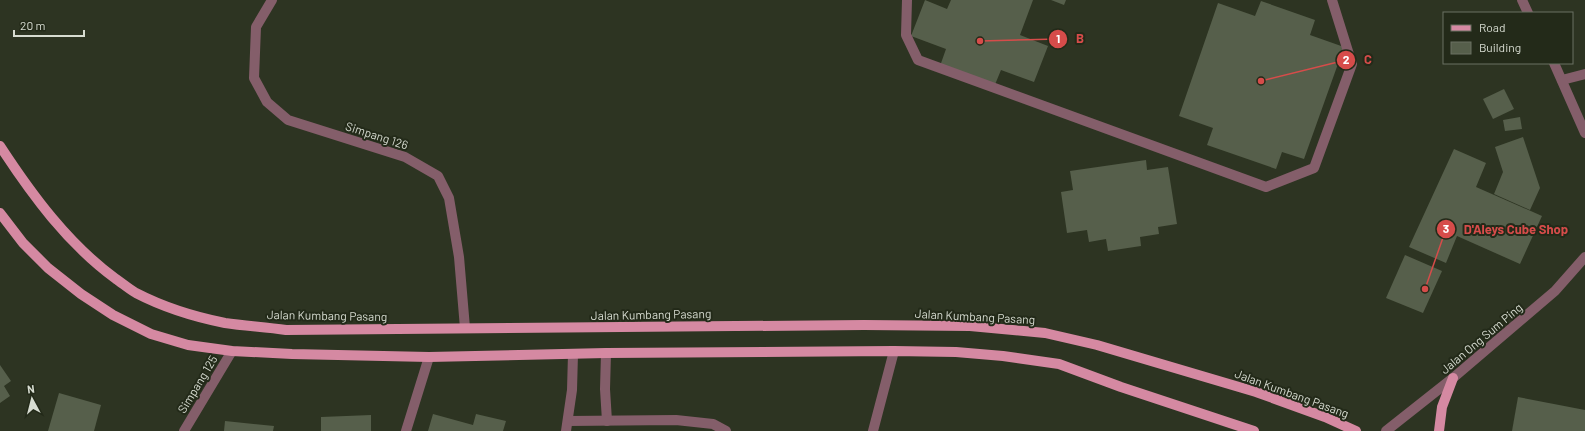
<svg xmlns="http://www.w3.org/2000/svg" width="1585" height="431" font-family="Barlow,sans-serif">
  <style>
    .building { fill: #565f4b }
    .lines { fill: none; stroke-linecap: round; stroke-linejoin: round }
    .lane { stroke: #845e6a; stroke-width: 10 }
    .street { stroke: #845e6a; stroke-width: 10 }
    .primary { stroke: #d589a2; stroke-width: 10 }
    .labels { text-anchor: middle; dominant-baseline: central; stroke-width: 4; stroke-linejoin: round; paint-order: stroke }
    .street-label { font-size: 12px; fill: #d7dcd1; stroke: #232a19 }
    .leader { fill: none; stroke: #d64c4a; stroke-width: 1.5 }
    .callout-dot { fill: #d64c4a; stroke: #232a19; stroke-width: 1.5 }
    .mark-label { font-size: 12px; text-anchor: middle; font-weight: bold; fill: #fff }
    .callout-label { font-size: 13px; text-anchor: middle; font-weight: bold; fill: #d64c4a; stroke: #232a19; stroke-width: 4; stroke-linejoin: round; paint-order: stroke }
  </style>
  <rect width="100%" height="100%" fill="#2d3422"/>
  <!-- building -->
  <g class="building">
    <polygon points="925,0 947,9 951,0 1033,0 1020,35 1048,46 1034,82 1001,70 994,87 940,66 946,49 911,36"/>
    <polygon points="1051,0 1066,0 1064,5"/>
    <polygon points="1261,1 1315,20 1310,35 1344,47 1304,159 1282,152 1276,169 1207,145 1213,128 1179,116 1218,3 1255,16"/>
    <polygon points="1504,89 1514,109 1493,119 1483,99"/>
    <polygon points="1520,117 1522,129 1505,131 1503,120"/>
    <polygon points="1523,137 1540,188 1530,210 1494,194 1503,172 1495,147"/>
    <polygon points="1454,149 1486,163 1476,187 1542,216 1520,264 1457,236 1446,263 1409,247"/>
    <polygon points="1146,160 1147,170 1168,167 1177,224 1158,227 1159,234 1140,237 1141,246 1108,251 1106,239 1089,242 1087,230 1067,233 1061,192 1073,190 1070,171"/>
    <polygon points="1405,255 1442,271 1423,313 1386,298"/>
    <polygon points="0,365 11,381 4,386 10,396 0,403"/>
    <polygon points="59,393 101,405 94,431 48,431"/>
    <polygon points="1518,397 1585,410 1585,431 1512,431"/>
    <polygon points="433,414 473,425 476,414 506,421 503,431 428,431"/>
    <polygon points="371,415 371,431 321,431 321,417"/>
    <polygon points="225,421 274,426 273,431 224,431"/>
  </g>
  <g class="lines">
    <!-- lane -->
    <g class="lane">
      <polyline points="907,0 906,35 918,60 1266,187 1314,168 1352,64 1332,0"/>
      <polyline points="1562,80 1585,74"/>
      <polyline points="606,353 605,389 607,421"/>
      <polyline points="568,421 676,420 713,424 726,431"/>
      <polyline points="184,431 232,351"/>
      <polyline points="406,431 429,357"/>
      <polyline points="566,431 572,390 573,354"/>
      <polyline points="873,431 894,351"/>
    </g>
    <!-- street -->
    <g class="street">
      <polyline points="272,0 256,27 254,78 267,102 288,120 405,157 438,176 449,198 459,257 465,328"/>
      <polyline points="1522,0 1528,13"/>
      <polyline points="1554,63 1585,133"/>
      <polyline points="1386,431 1453,378 1555,291 1585,257"/>
    </g>
    <!-- primary -->
    <g class="primary">
      <path d="M0 146C32 195 68 244 116 279 122 283 129 289 136 293 163 307 195 317 225 323 245 326 266 327 286 330L864 325 970 326 1045 333 1097 345 1256 392 1325 417 1356 431"/>
      <polyline points="0,213 23,243 48,268 81,294 113,315 151,334 188,345 232,351 292,354 429,357 606,353 894,351 956,352 1003,356 1059,364 1121,387 1254,431"/>
      <polyline points="1439,431 1442,407 1453,378"/>
    </g>
  </g>
  <g class="labels">
    <!-- street labels -->
    <g class="street-label">
      <text transform="translate(377 135) rotate(18)">Simpang 126</text>
      <text transform="translate(651 314) rotate(-1)">Jalan Kumbang Pasang</text>
      <text transform="translate(327 315) rotate(1)">Jalan Kumbang Pasang</text>
      <text transform="translate(975 316) rotate(3)">Jalan Kumbang Pasang</text>
      <text transform="translate(1481 338) rotate(-40)">Jalan Ong Sum Ping</text>
      <text transform="translate(197 384) rotate(-59)">Simpang 125</text>
      <text transform="translate(1292 393) rotate(20)">Jalan Kumbang Pasang</text>
    </g>
  </g>
  <!-- callouts -->
  <path class="leader" d="M980 41L1058 39M1261 81L1346 60M1425 289L1446 229"/>
  <g class="callout-dot">
    <circle cx="980" cy="41" r="4"/>
    <circle cx="1261" cy="81" r="4"/>
    <circle cx="1425" cy="289" r="4"/>
    <circle cx="1058" cy="39" r="10"/>
    <circle cx="1346" cy="60" r="10"/>
    <circle cx="1446" cy="229" r="10"/>
  </g>
  <g class="mark-label">
    <text x="1058" y="43">1</text>
    <text x="1346" y="64">2</text>
    <text x="1446" y="233">3</text>
  </g>
  <g class="callout-label">
    <text x="1080" y="43">B</text>
    <text x="1368" y="64">C</text>
    <text x="1516" y="234">D'Aleys Cube Shop</text>
  </g>
  <!-- legend -->
  <rect x="1443" y="12" width="130" height="52" fill="#232a19" stroke="#6b7163"/>
  <rect x="1451" y="25" width="20" height="6" fill="#d589a2" stroke="#6b7163"/>
  <text x="1479" y="32" font-size="12" fill="#d7dcd1">Road</text>
  <rect x="1451" y="42" width="20" height="12" fill="#565f4b" stroke="#6b7163"/>
  <text x="1479" y="52" font-size="12" fill="#d7dcd1">Building</text>
  <!-- north arrow -->
  <g transform="translate(32 399) rotate(353)" stroke="#232a19" stroke-width="3" paint-order="stroke">
  <path d="M0-3L7 15L0 10L-7 15Z" fill="#d7dcd1"/>
  <text y="-6" font-size="11" font-weight="bold" text-anchor="middle" fill="#d7dcd1">N</text>
  </g>
  <!-- scale -->
  <path d="M14 30v6h70v-6" fill="none" stroke="#d7dcd1" stroke-width="2"/>
  <text x="20" y="30" font-size="12" fill="#d7dcd1" stroke="#232a19" stroke-width="3" paint-order="stroke">20 m</text>
</svg>
